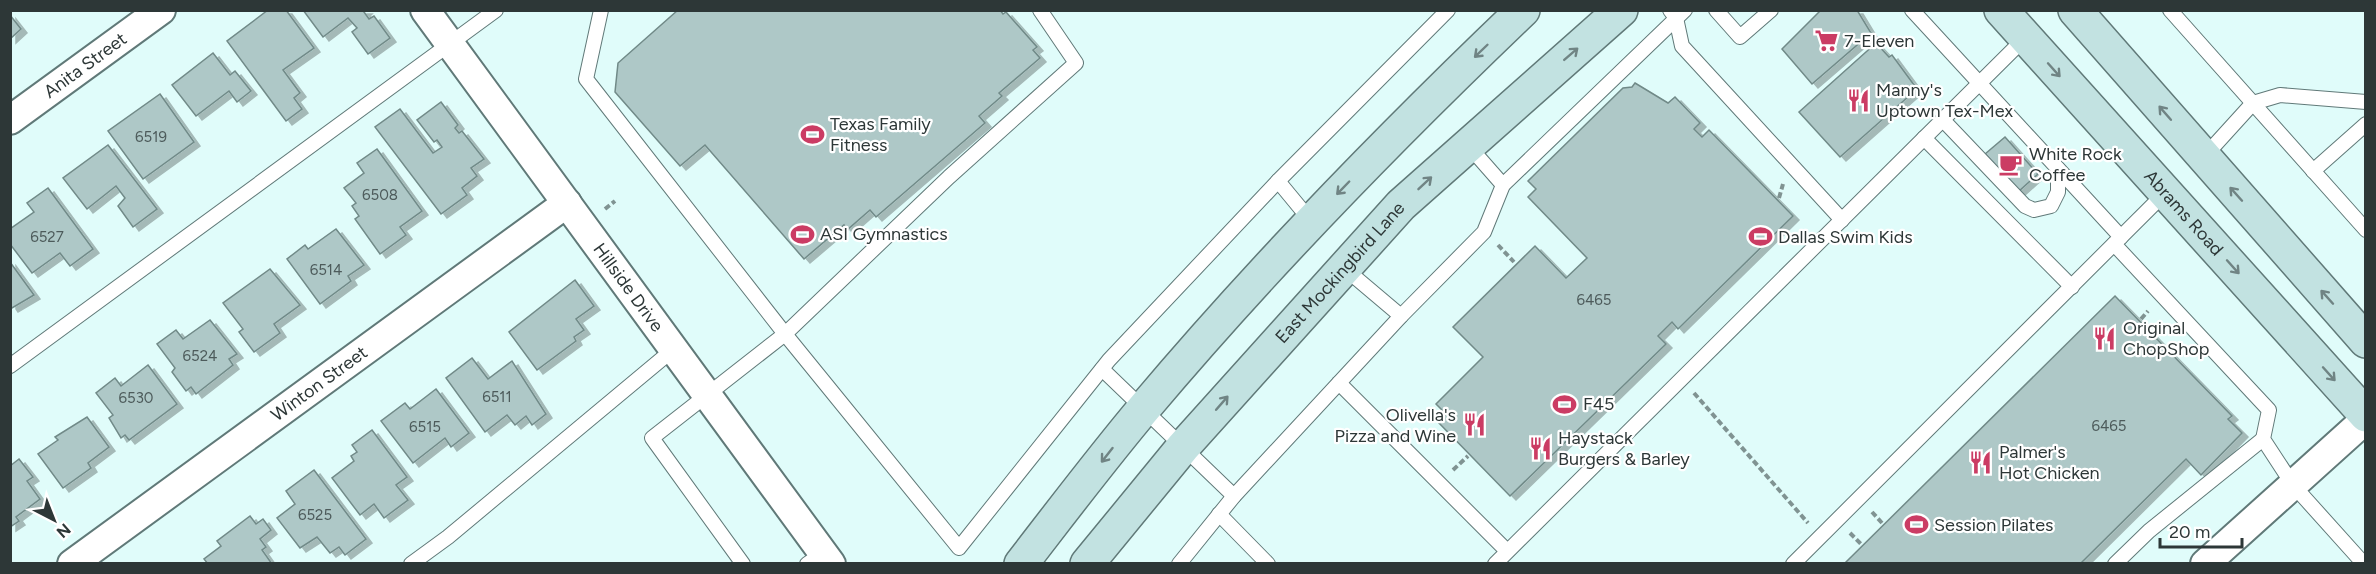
<svg xmlns="http://www.w3.org/2000/svg" width="2376" height="574" font-family="Figtree,sans-serif">
  <style>
    .building { fill: #aec8c7; stroke: #718a88; stroke-width: 1.5; filter: url(#shadow) }
    .lines { fill: none; stroke-linecap: round; stroke-linejoin: round }
    .lane-casing { stroke: #607978; stroke-width: 16 }
    .street-casing { stroke: #607978; stroke-width: 32 }
    .secondary-casing { stroke: #607978; stroke-width: 36 }
    .path { stroke: #809392; stroke-width: 4; stroke-dasharray: 6 3; stroke-linecap: butt }
    .lane { stroke: #fff; stroke-width: 14 }
    .street { stroke: #fff; stroke-width: 28 }
    .secondary { stroke: #c2e2e1; stroke-width: 33 }
    .oneway { stroke: #708484 }
    .labels { text-anchor: middle; dominant-baseline: central; stroke-width: 4.5; stroke-linejoin: round; paint-order: stroke }
    .number-label { font-size: 15px; fill: #4d5b5b }
    .poi-label { font-size: 18px; fill: #2d3737; stroke: #fff; text-anchor: start }
    .street-label { font-size: 18px; fill: #2d3737; stroke: #fff }
  </style>
  <defs>
    <filter id="shadow"><feDropShadow dx="6" dy="4" stdDeviation="0" flood-color="#0004"/></filter>
  </defs>
  <rect width="100%" height="100%" fill="#e0fcfa"/>
  <!-- building -->
  <g class="building">
    <polygon points="268,10 286,10 314,48 283,70 300,93 294,98 302,109 286,121 227,41"/>
    <polygon points="303,10 366,10 364,12 369,19 374,16 390,38 368,54 352,32 357,28 348,18 323,37"/>
    <polygon points="678,10 1000,10 1003,14 1006,12 1037,47 1033,50 1040,58 999,93 1002,96 979,116 985,123 876,217 870,210 847,230 844,225 804,259 705,145 680,166 615,92 618,63"/>
    <polygon points="1821,10 1857,10 1871,33 1812,84 1782,49"/>
    <polygon points="10,15 21,29 10,39"/>
    <polygon points="1876,43 1889,57 1892,55 1917,89 1840,157 1799,112"/>
    <polygon points="213,53 230,75 235,71 251,91 237,102 229,91 196,116 172,85"/>
    <polygon points="1635,83 1668,103 1675,97 1700,123 1694,129 1702,137 1709,130 1793,216 1678,329 1672,322 1658,336 1666,344 1510,496 1438,422 1446,414 1436,404 1483,357 1453,327 1535,246 1566,278 1587,258 1528,197 1536,189 1528,181 1623,88 1632,87"/>
    <polygon points="160,94 194,142 143,179 108,131"/>
    <polygon points="441,102 458,125 455,128 459,133 462,131 484,159 471,168 477,176 462,188 467,195 441,214 375,127 400,109 433,153 442,147 437,140 434,142 417,120"/>
    <polygon points="2005,137 2038,174 2018,192 1985,154"/>
    <polygon points="108,145 157,209 133,227 118,206 125,198 116,186 87,209 63,178"/>
    <polygon points="377,149 422,211 400,227 406,235 380,254 355,219 359,216 352,206 356,203 344,188 364,173 357,163"/>
    <polygon points="48,188 93,249 70,266 60,253 32,273 10,244 10,229 34,212 27,203"/>
    <polygon points="336,229 364,265 348,276 351,281 320,304 287,259 305,245 308,249"/>
    <polygon points="10,262 34,295 12,308 10,305"/>
    <polygon points="270,269 300,305 274,324 280,333 254,352 239,332 243,329 223,303"/>
    <polygon points="575,280 594,306 576,319 584,330 574,337 576,341 537,370 509,332"/>
    <polygon points="2115,296 2232,416 2228,419 2242,433 2201,475 2186,459 2080,564 1844,564"/>
    <polygon points="210,320 237,354 229,359 233,365 196,394 191,387 186,391 172,372 175,368 157,344 176,330 183,339"/>
    <polygon points="472,358 488,379 512,361 546,414 532,425 526,416 515,425 507,415 485,432 446,378"/>
    <polygon points="148,365 177,404 129,440 125,435 121,438 109,418 113,415 96,393 115,378 121,386"/>
    <polygon points="436,389 469,433 451,447 445,438 413,463 381,421 405,403 410,409"/>
    <polygon points="87,417 109,447 88,463 91,468 63,488 38,454 58,440 55,437"/>
    <polygon points="372,430 407,477 396,485 408,500 384,518 374,504 360,515 332,478 354,461 351,456 357,452 352,445"/>
    <polygon points="19,459 33,477 27,481 40,499 16,517 19,521 10,527 10,466"/>
    <polygon points="314,470 366,539 345,555 339,547 330,553 317,537 300,548 277,518 295,504 286,491"/>
    <polygon points="250,516 256,524 263,519 271,530 260,539 266,547 262,550 272,564 208,564 204,559 221,546 217,541"/>
  </g>
  <g class="lines">
    <defs>
      <g id="lane">
        <polyline points="601,10 586,79 785,334 959,548 1109,360 1278,181 1448,10"/>
        <polyline points="1670,10 1676,18 1682,46 1842,220"/>
        <polyline points="1716,10 1740,37 1771,10"/>
        <polyline points="1912,10 2121,237"/>
        <polyline points="2170,10 2366,230"/>
        <polyline points="1943,120 2025,206 2034,210 2051,206 2058,192 2058,169"/>
        <polyline points="1924,138 2072,287"/>
        <polyline points="1467,144 1503,185"/>
        <polyline points="2203,158 2253,103 2280,95 2366,102"/>
        <polyline points="2313,171 2366,124"/>
        <polyline points="1278,181 1311,221"/>
        <polyline points="2114,244 2269,410 2263,439 2293,485 2364,564"/>
        <polyline points="1343,267 1401,316"/>
        <polyline points="10,366 496,10"/>
        <polyline points="1102,369 1234,496"/>
        <polyline points="1339,383 1507,551"/>
        <polyline points="1219,514 1268,564"/>
        <polyline points="411,564 448,537 675,348"/>
        <polyline points="743,564 652,438 785,334 949,177 1076,63 1040,10"/>
        <polyline points="807,564 823,553"/>
        <polyline points="1179,564 1234,496 1401,316 1484,232 1503,185 1685,10"/>
        <polyline points="1495,564 2025,38"/>
        <polyline points="1793,564 2166,192"/>
        <polyline points="2115,564 2149,531 2263,439"/>
      </g>
      <g id="street">
        <path id="s1" d="M425 10 831 564"/>
        <path id="s2" d="M10 120 161 10"/>
        <path id="s3" d="M72 564 567 203"/>
        <polyline points="2205,564 2366,419"/>
      </g>
      <g id="secondary">
        <path id="s4" d="M2001 10 2366 415"/>
        <polyline points="2075,10 2366,341"/>
        <path d="M1021 564C1062 511 1102 458 1145 407 1263 267 1390 137 1523 10"/>
        <path id="s5" d="M1087 564 1183 447 1401 205 1621 10"/>
      </g>
    </defs>
    <!-- lane casing -->
    <use href="#lane" class="lane-casing"/>
    <!-- street casing -->
    <use href="#street" class="street-casing"/>
    <!-- secondary casing -->
    <use href="#secondary" class="secondary-casing"/>
    <!-- path -->
    <g class="path">
      <polyline points="1779,198 1783,184"/>
      <polyline points="605,209 615,201"/>
      <polyline points="1498,245 1514,262"/>
      <polyline points="2141,319 2148,311"/>
      <polyline points="1694,393 1808,523"/>
      <polyline points="1453,470 1468,456"/>
      <polyline points="1872,512 1882,523"/>
      <polyline points="1850,533 1861,544"/>
    </g>
    <!-- lane -->
    <use href="#lane" class="lane"/>
    <!-- street -->
    <use href="#street" class="street"/>
    <!-- secondary -->
    <use href="#secondary" class="secondary"/>
  </g>
  <!-- one-way arrows -->
  <defs><path id="oneway-shaft" d="M-6 0H5M1.5-3L5.5 0L1.5 3" fill="none" stroke-width="1.6" stroke-linecap="round" stroke-linejoin="round" transform="scale(1.5)"/></defs>
  <g class="oneway">
    <use href="#oneway-shaft" transform="translate(1481 51) rotate(136)"/>
    <use href="#oneway-shaft" transform="translate(1571 54) rotate(-41)"/>
    <use href="#oneway-shaft" transform="translate(2054 70) rotate(48)"/>
    <use href="#oneway-shaft" transform="translate(2165 113) rotate(-131)"/>
    <use href="#oneway-shaft" transform="translate(1425 183) rotate(-43)"/>
    <use href="#oneway-shaft" transform="translate(1343 188) rotate(134)"/>
    <use href="#oneway-shaft" transform="translate(2236 194) rotate(-132)"/>
    <use href="#oneway-shaft" transform="translate(2233 267) rotate(48)"/>
    <use href="#oneway-shaft" transform="translate(2327 297) rotate(-132)"/>
    <use href="#oneway-shaft" transform="translate(2329 374) rotate(48)"/>
    <use href="#oneway-shaft" transform="translate(1222 403) rotate(-49)"/>
    <use href="#oneway-shaft" transform="translate(1107 455) rotate(128)"/>
  </g>
  <!-- icons -->
  <defs>
    <symbol id="supermarket-bare" viewBox="-9 -9 18 18"><path d="M-6-5.5h2.5l.6 2H6L4.5 2H-2.5L-4.4-4H-6ZM-1.5 3.2a1.3 1.3 0 1 0 .1 0ZM3 3.2a1.3 1.3 0 1 0 .1 0Z" fill="#cb3c64" stroke="#fff" stroke-width="2.5" paint-order="stroke"/></symbol>
    <symbol id="restaurant-bare" viewBox="-9 -9 18 18"><path d="M-5-6h1v4h1v-4h1v4h1v-4h1v5L-1.5 .5V6h-2V.5L-5-1ZM5-6V6H3V1.5H1.5Q1.5-4 5-6Z" fill="#cb3c64" stroke="#fff" stroke-width="2.5" paint-order="stroke"/></symbol>
    <symbol id="stadium-bare" viewBox="-9 -9 18 18"><path d="M0-5a6.5 5 0 1 0 0 10a6.5 5 0 1 0 0-10ZM-3.5-1.8h7v3.6h-7Z" fill="#cb3c64" stroke="#fff" stroke-width="2.5" paint-order="stroke"/></symbol>
    <symbol id="cafe-bare" viewBox="-9 -9 18 18"><path d="M-5.5-4.5H6V0H3Q3 3.5 0 3.5H-2.5Q-5.5 3.5-5.5 0ZM3-3.2v2h1.7v-2ZM-6 4.5H4V6H-6Z" fill="#cb3c64" stroke="#fff" stroke-width="2.5" paint-order="stroke"/></symbol>
  </defs>
  <g fill-rule="evenodd">
    <use href="#supermarket-bare" x="1810" y="24" width="33" height="33"/>
    <use href="#restaurant-bare" x="1842" y="84" width="33" height="33"/>
    <use href="#stadium-bare" x="796" y="118" width="33" height="33"/>
    <use href="#cafe-bare" x="1994" y="148" width="33" height="33"/>
    <use href="#stadium-bare" x="786" y="218" width="33" height="33"/>
    <use href="#stadium-bare" x="1744" y="220" width="33" height="33"/>
    <use href="#restaurant-bare" x="2088" y="322" width="33" height="33"/>
    <use href="#stadium-bare" x="1548" y="388" width="33" height="33"/>
    <use href="#restaurant-bare" x="1458" y="408" width="33" height="33"/>
    <use href="#restaurant-bare" x="1524" y="432" width="33" height="33"/>
    <use href="#restaurant-bare" x="1964" y="446" width="33" height="33"/>
    <use href="#stadium-bare" x="1900" y="508" width="33" height="33"/>
  </g>
  <g class="labels">
    <!-- number labels -->
    <g class="number-label">
      <text x="151" y="137">6519</text>
      <text x="380" y="195">6508</text>
      <text x="47" y="237">6527</text>
      <text x="326" y="270">6514</text>
      <text x="1594" y="300">6465</text>
      <text x="200" y="356">6524</text>
      <text x="497" y="397">6511</text>
      <text x="136" y="398">6530</text>
      <text x="2109" y="426">6465</text>
      <text x="425" y="427">6515</text>
      <text x="315" y="515">6525</text>
    </g>
    <!-- poi labels -->
    <g class="poi-label">
      <text x="1844" y="41">7-Eleven</text>
      <text x="1876" y="90">Manny's<tspan x="1876" dy="21">Uptown Tex-Mex</tspan></text>
      <text x="830" y="124">Texas Family<tspan x="830" dy="21">Fitness</tspan></text>
      <text x="2029" y="154">White Rock<tspan x="2029" dy="21">Coffee</tspan></text>
      <text x="820" y="234">ASI Gymnastics</text>
      <text x="1778" y="237">Dallas Swim Kids</text>
      <text x="2123" y="328">Original<tspan x="2123" dy="21">ChopShop</tspan></text>
      <text x="1583" y="404">F45</text>
      <text x="1456" y="415" text-anchor="end">Olivella's<tspan x="1456" dy="21">Pizza and Wine</tspan></text>
      <text x="1558" y="438">Haystack<tspan x="1558" dy="21">Burgers &amp; Barley</tspan></text>
      <text x="1999" y="452">Palmer's<tspan x="1999" dy="21">Hot Chicken</tspan></text>
      <text x="1934" y="525">Session Pilates</text>
    </g>
    <!-- street labels -->
    <g class="street-label">
      <text stroke="none"><textPath href="#s2" startOffset="93">Anita Street</textPath></text>
      <text stroke="none"><textPath href="#s4" startOffset="273">Abrams Road</textPath></text>
      <text stroke="none"><textPath href="#s5" startOffset="386">East Mockingbird Lane</textPath></text>
      <text stroke="none"><textPath href="#s1" startOffset="344">Hillside Drive</textPath></text>
      <text stroke="none"><textPath href="#s3" startOffset="306">Winton Street</textPath></text>
    </g>
  </g>
  <!-- border -->
  <rect width="2376" height="574" fill="none" stroke="#2d3737" stroke-width="24"/>
  <!-- north arrow -->
  <g transform="translate(54 520) rotate(138)" stroke="#ffffff" stroke-width="4.5" paint-order="stroke">
  <path d="M0-4.5L10 22L0 15L-10 22Z" fill="#2d3737"/>
  <text y="-9" font-size="16" font-weight="bold" text-anchor="middle" fill="#2d3737">N</text>
  </g>
  <!-- scale -->
  <path d="M2160 538v9h82v-9" fill="none" stroke="#2d3737" stroke-width="3"/>
  <text x="2169" y="538" font-size="18" fill="#2d3737" stroke="#ffffff" stroke-width="4.5" paint-order="stroke">20 m</text>
</svg>
